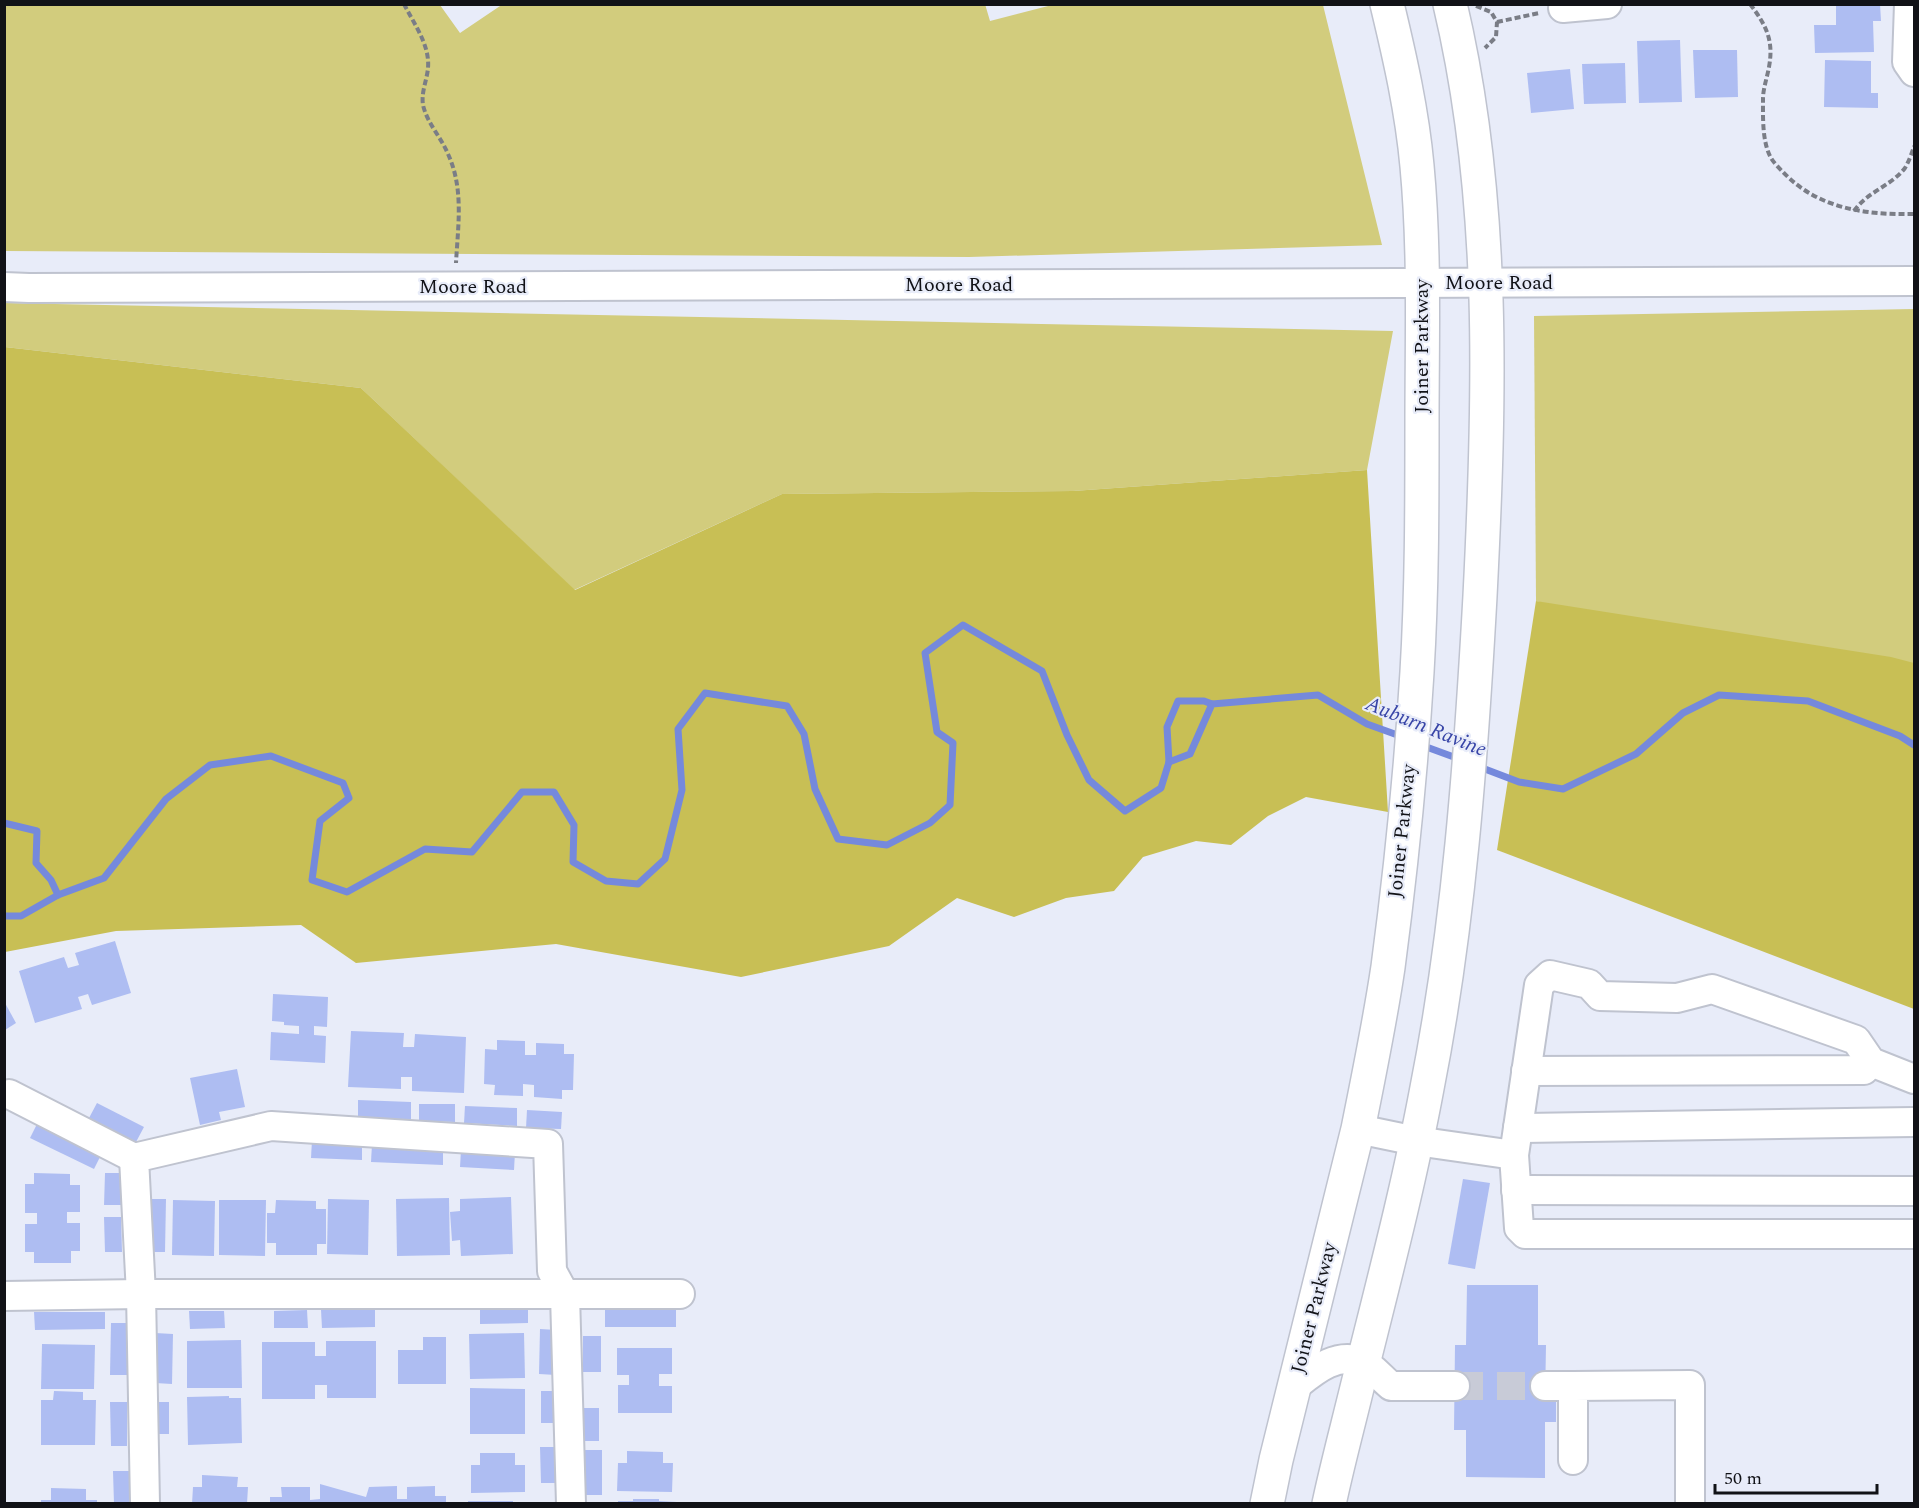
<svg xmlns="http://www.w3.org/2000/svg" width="1919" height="1508" font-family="Spectral,serif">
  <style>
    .green { fill: #d2cc7d }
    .forest { fill: #c8bf55 }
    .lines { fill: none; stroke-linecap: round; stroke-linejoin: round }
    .stream { stroke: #7589dc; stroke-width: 7 }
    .building { fill: #aebdf2 }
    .minor-tunnel { stroke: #c8cbd7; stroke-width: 28; stroke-dasharray: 28 14; stroke-linecap: butt }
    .minor-casing { stroke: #bfc3cf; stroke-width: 32 }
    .major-casing { stroke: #bfc3cf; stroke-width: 36 }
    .path { stroke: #7a7d86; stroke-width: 4; stroke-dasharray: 6 3; stroke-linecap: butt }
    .minor { stroke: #fff; stroke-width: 28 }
    .major { stroke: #fff; stroke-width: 33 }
    .labels { text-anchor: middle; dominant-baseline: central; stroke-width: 4.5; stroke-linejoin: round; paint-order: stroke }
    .street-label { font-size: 20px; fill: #111217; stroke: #e8ecf9 }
    .water-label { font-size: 21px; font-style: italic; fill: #3845a7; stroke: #e8ecf9 }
  </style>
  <rect width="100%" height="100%" fill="#e8ecf9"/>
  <!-- green -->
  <g class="green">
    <polygon points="5,4 440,5 460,33 503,4 985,4 990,21 1052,5 1323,5 1382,245 969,257 5,251"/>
    <polygon points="5,303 1393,331 1367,470 1073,491 782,494 574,590 361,388 5,347"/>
    <polygon points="1914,309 1914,701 1536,601 1534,316"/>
  </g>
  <!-- forest -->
  <g class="forest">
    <polygon points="5,347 361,388 575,590 782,494 1073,491 1367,470 1388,812 1306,797 1268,816 1231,845 1196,841 1143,857 1114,891 1066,898 1014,917 957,898 889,946 741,977 556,944 356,963 301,925 116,931 5,952"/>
    <polygon points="1536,601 1891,657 1914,663 1914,1009 1497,850"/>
  </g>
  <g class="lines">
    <!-- stream -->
    <g class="stream">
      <polyline points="1421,745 1462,760"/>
      <polyline points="1169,762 1167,727 1178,701 1204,701 1212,704"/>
      <polyline points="1477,766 1519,782 1563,789 1636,754 1683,713 1719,695 1808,701 1900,736 1914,745"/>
      <polyline points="4,823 37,831 36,863 51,880 58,895"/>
      <polyline points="4,916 21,916 58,895 104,878 166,799 210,765 271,756 343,783 349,798 320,821 312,880 347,892 425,849 472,852 522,792 554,792 574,825 573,862 606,881 638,884 665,859 682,790 678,729 705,693 787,706 804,734 815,789 838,839 887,845 930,823 950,805 953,743 937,732 925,653 963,625 1042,671 1067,735 1089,780 1125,811 1161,788 1169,762 1190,754 1212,704 1318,695 1367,724 1403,737"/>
    </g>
  </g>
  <!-- building -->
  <g class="building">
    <polygon points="1880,4 1881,21 1873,21 1874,52 1815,53 1814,25 1836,25 1836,5"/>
    <polygon points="1680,40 1682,102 1639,103 1637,41"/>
    <polygon points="1693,50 1737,50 1738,97 1695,98"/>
    <polygon points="1825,60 1871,61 1871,93 1878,93 1878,108 1824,107"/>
    <polygon points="1625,63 1626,103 1584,104 1582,64"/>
    <polygon points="1570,69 1574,109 1531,113 1527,73"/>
    <polygon points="115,941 131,993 92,1005 88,994 78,997 82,1009 35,1023 19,971 64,957 68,968 79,965 75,953"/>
    <polygon points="273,994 328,997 327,1027 314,1026 314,1035 326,1036 325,1063 270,1060 271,1032 299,1034 299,1026 284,1025 284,1022 272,1021"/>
    <polygon points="5,1003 16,1023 5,1030"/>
    <polygon points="351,1031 404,1033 403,1047 414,1047 415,1034 466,1037 464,1093 412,1091 412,1077 401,1077 401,1089 348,1087"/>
    <polygon points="497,1040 525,1041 525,1055 536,1055 536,1043 564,1044 564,1054 574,1054 573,1090 562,1090 562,1099 534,1097 534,1085 523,1084 523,1096 494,1095 495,1085 484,1084 485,1049 497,1050"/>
    <polygon points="237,1069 245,1107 219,1112 221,1120 200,1125 190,1078"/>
    <polygon points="358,1100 411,1102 411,1120 358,1117"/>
    <polygon points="97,1103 144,1127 136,1142 89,1118"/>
    <polygon points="419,1104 455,1104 455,1122 419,1121"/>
    <polygon points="465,1106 517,1108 517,1126 464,1123"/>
    <polygon points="527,1110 562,1112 561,1129 526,1128"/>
    <polygon points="38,1122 102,1153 94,1169 30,1138"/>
    <polygon points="312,1140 362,1143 362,1160 311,1158"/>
    <polygon points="372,1144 443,1147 443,1165 371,1162"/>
    <polygon points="461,1150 515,1152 514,1170 460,1167"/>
    <polygon points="34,1173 70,1174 70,1185 80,1185 80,1212 67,1212 67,1223 80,1223 80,1251 71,1251 71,1263 34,1263 34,1252 25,1252 25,1224 37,1224 37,1213 25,1213 25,1184 34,1184"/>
    <polygon points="105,1173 122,1173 121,1205 104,1205"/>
    <polygon points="1463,1179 1490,1183 1475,1269 1448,1264"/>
    <polygon points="511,1197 513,1254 461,1256 460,1240 452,1241 450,1212 460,1211 460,1199"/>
    <polygon points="449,1198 450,1255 397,1256 396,1199"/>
    <polygon points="149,1199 166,1199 165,1252 148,1252"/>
    <polygon points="328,1199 369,1200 368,1255 327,1254"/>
    <polygon points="173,1200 215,1201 214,1256 172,1255"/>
    <polygon points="219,1200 266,1200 265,1256 219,1255"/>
    <polygon points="276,1200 316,1201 316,1209 326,1209 326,1244 317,1244 317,1255 276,1255 276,1243 267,1243 267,1213 275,1213"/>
    <polygon points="104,1217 121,1217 122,1252 105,1252"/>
    <polygon points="1467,1285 1538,1285 1538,1345 1546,1345 1545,1402 1556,1402 1556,1422 1545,1422 1545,1478 1466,1477 1466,1430 1454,1430 1455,1345 1466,1345"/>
    <polygon points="480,1307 528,1307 528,1323 480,1324"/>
    <polygon points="676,1309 676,1327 605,1327 605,1310"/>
    <polygon points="307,1310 308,1328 274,1328 274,1311"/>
    <polygon points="321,1310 375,1310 375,1327 322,1328"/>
    <polygon points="189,1311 224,1311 225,1328 190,1329"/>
    <polygon points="34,1312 105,1312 105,1329 35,1330"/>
    <polygon points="111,1323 128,1323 127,1375 110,1375"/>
    <polygon points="540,1329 557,1330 556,1375 539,1374"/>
    <polygon points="155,1333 173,1334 172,1384 155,1383"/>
    <polygon points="524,1333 525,1378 470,1379 469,1334"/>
    <rect x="583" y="1336" width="18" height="36"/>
    <polygon points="423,1337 446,1337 446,1384 398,1384 398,1350 423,1350"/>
    <polygon points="241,1340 242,1388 187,1388 187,1341"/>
    <polygon points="326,1341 376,1341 376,1398 327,1398 327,1385 315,1385 315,1399 262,1399 262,1342 315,1342 315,1356 326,1356"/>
    <polygon points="42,1344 95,1345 94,1389 41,1389"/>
    <polygon points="617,1348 672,1348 672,1374 659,1374 659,1386 672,1386 672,1413 618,1413 618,1385 629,1385 629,1375 617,1375"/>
    <polygon points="470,1388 525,1389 525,1434 470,1434"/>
    <polygon points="54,1391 83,1392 83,1400 96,1400 95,1445 41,1445 41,1400 53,1400"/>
    <rect x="541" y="1391" width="17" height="32"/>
    <polygon points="229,1396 229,1398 241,1398 242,1443 188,1445 187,1397"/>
    <polygon points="110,1402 127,1402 127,1446 111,1446"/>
    <rect x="154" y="1402" width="15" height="32"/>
    <rect x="582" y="1408" width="17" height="33"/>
    <polygon points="540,1447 557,1447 557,1483 541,1483"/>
    <rect x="584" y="1450" width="18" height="45"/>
    <polygon points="627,1451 663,1452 663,1463 673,1463 672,1492 617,1491 618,1463 627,1463"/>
    <polygon points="480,1453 515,1453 515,1465 525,1465 525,1492 471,1493 471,1465 480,1465"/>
    <polygon points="113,1471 129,1471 129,1504 114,1504"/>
    <polygon points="202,1475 238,1477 237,1487 248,1487 247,1504 192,1504 193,1487 202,1487"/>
    <polygon points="320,1484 366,1497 369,1487 397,1486 397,1499 407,1499 407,1487 435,1486 435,1496 446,1496 446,1504 270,1504 270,1497 282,1497 281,1487 310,1487 310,1500 320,1499"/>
    <polygon points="51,1488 86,1489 86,1500 97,1500 97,1504 41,1504 41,1500 51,1500"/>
    <polygon points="633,1499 659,1499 659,1501 677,1502 677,1504 618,1504 618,1501 633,1501"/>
    <rect x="468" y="1501" width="45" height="3"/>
  </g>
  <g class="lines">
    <!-- minor-tunnel -->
    <polyline class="minor-tunnel" points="1455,1386 1545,1386"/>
    <defs>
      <g id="minor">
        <polyline points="1909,4 1907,62 1914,72"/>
        <polyline points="1563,8 1607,4"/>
        <polyline points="4,287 29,288 1914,281"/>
        <polyline points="1526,1071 1864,1070 1871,1062"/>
        <polyline points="1914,1079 1871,1062 1856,1040 1712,989 1677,998 1600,996 1589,984 1550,975 1539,985 1514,1155 1519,1228 1525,1234 1914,1234"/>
        <polyline points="9,1094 134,1158"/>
        <polyline points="1518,1128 1914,1122"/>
        <polyline points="1358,1129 1416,1141 1514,1155"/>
        <polyline points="1516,1190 1914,1191"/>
        <polyline points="4,1296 141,1294 680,1294"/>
        <polyline points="1545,1386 1573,1386"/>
        <path d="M1294 1387C1313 1372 1336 1351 1362 1362 1372 1366 1382 1379 1391 1386H1455"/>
        <polyline points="1573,1460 1573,1386 1690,1385 1690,1504"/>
        <polyline points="145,1504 141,1294 134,1158 271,1126 548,1144 552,1271 565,1295 571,1504"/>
      </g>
      <g id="major">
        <path d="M1267 1504 1276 1460 1358 1129C1369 1075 1380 1021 1388 967 1401 869 1411 770 1417 672 1422 589 1422 505 1422 422 1422 337 1425 251 1417 166 1412 111 1400 58 1387 4"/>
        <path d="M1329 1504C1337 1466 1347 1429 1356 1392 1381 1291 1408 1190 1427 1088 1459 926 1471 760 1480 596 1490 399 1496 198 1450 4"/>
      </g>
    </defs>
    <!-- minor casing -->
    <use href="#minor" class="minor-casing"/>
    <!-- major casing -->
    <use href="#major" class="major-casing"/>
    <!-- path -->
    <g class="path">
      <path d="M404 4C414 24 430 45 428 68 427 80 421 92 423 105 427 123 441 137 448 154 464 189 458 225 456 263"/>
      <path d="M1750 4C1766 25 1774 40 1769 67 1767 78 1763 89 1763 99 1763 117 1762 142 1771 158 1774 163 1779 168 1783 172 1818 209 1866 215 1914 214"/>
      <polyline points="1476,6 1491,12 1497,22 1496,37 1485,48"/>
      <polyline points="1497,22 1539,13"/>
      <path d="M1854 211C1867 192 1891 186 1905 168 1909 161 1912 153 1914 146"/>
    </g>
    <!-- minor -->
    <use href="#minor" class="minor"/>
    <!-- major -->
    <use href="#major" class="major"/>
  </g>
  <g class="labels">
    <!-- street labels -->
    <g class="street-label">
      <text x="1499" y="283">Moore Road</text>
      <text x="959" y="285">Moore Road</text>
      <text x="473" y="287">Moore Road</text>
      <text transform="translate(1422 346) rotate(-90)">Joiner Parkway</text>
      <text transform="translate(1402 831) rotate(-84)">Joiner Parkway</text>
      <text transform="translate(1314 1308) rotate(-76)">Joiner Parkway</text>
    </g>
    <!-- water labels -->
    <g class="water-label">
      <text transform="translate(1426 727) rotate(22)">Auburn Ravine</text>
    </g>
  </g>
  <!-- border -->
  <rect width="1919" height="1508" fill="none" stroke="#111217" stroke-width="12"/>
  <!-- scale -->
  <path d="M1715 1484v9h162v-9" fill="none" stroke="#111217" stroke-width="3"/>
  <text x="1724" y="1484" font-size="18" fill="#111217" stroke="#e8ecf9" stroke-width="4.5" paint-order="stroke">50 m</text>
</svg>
